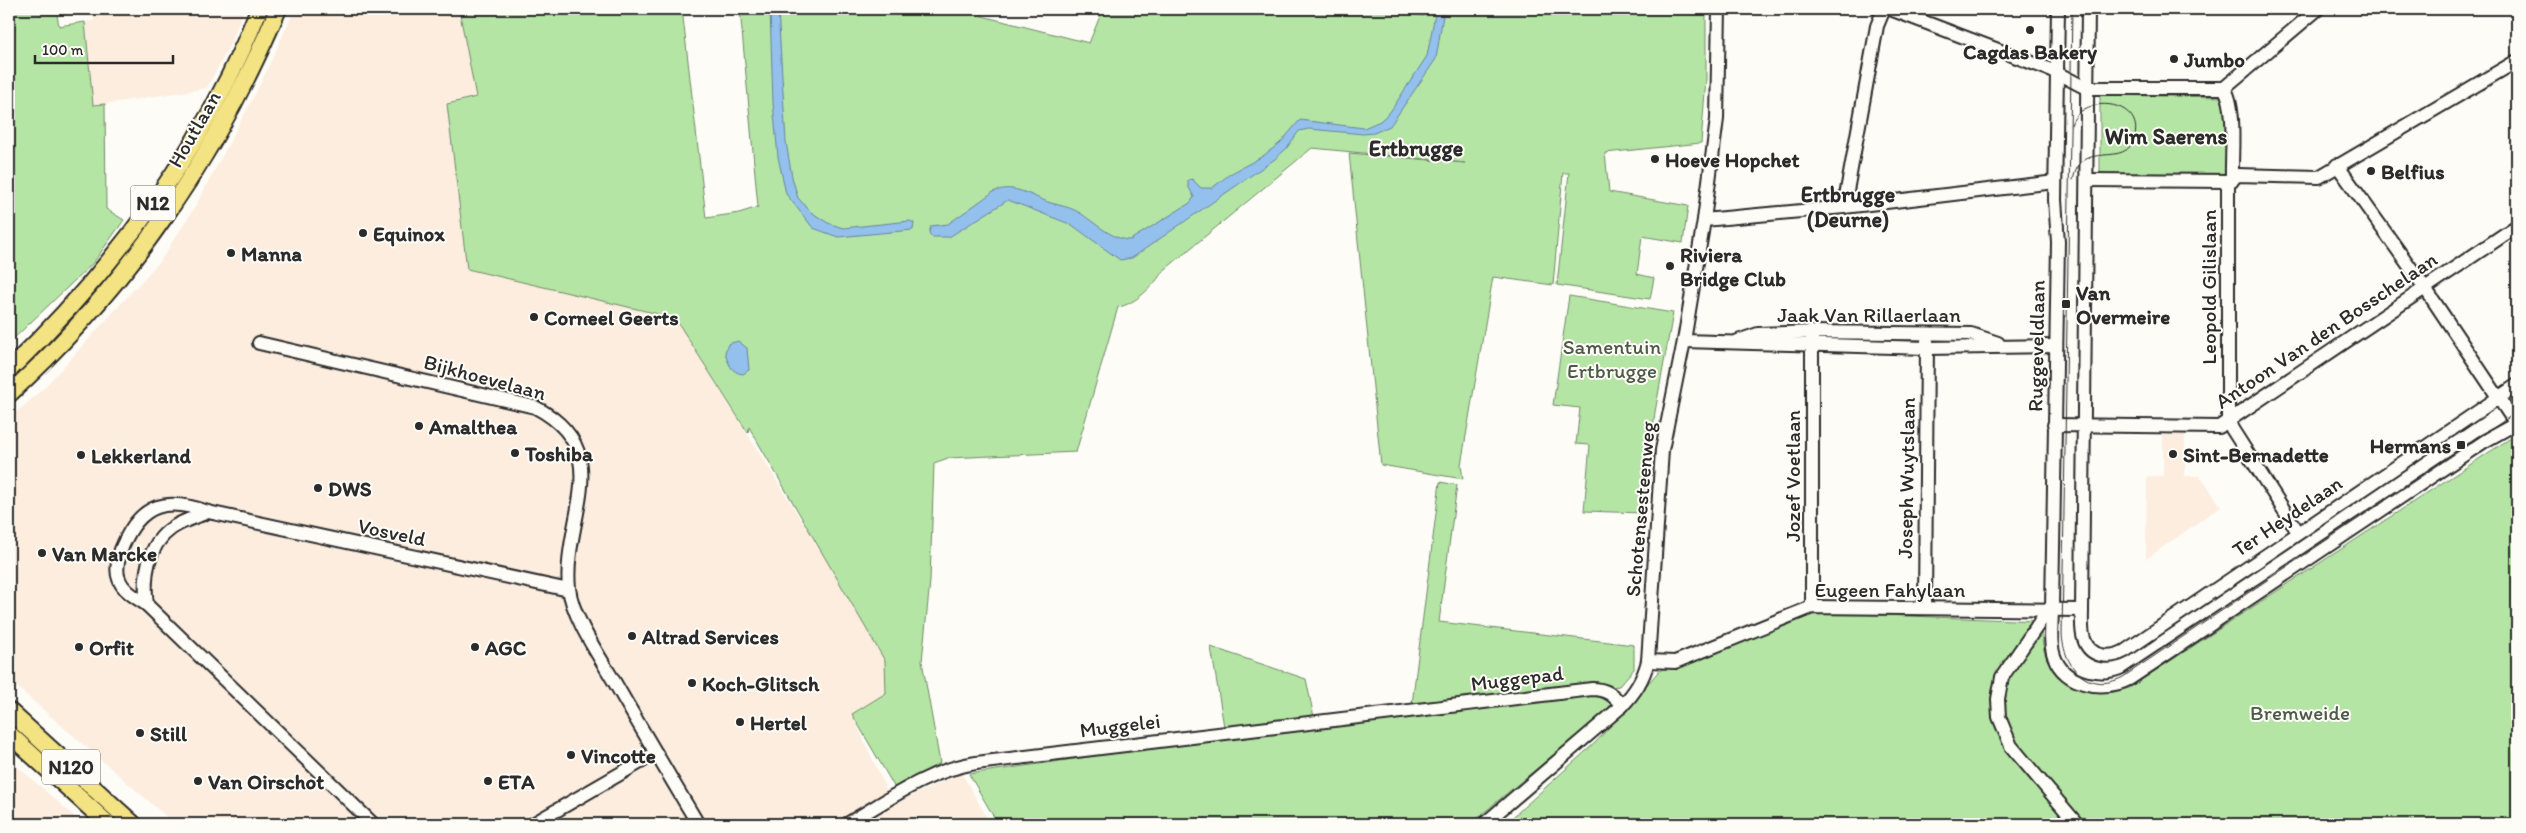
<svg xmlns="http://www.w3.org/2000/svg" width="2526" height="833" font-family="Itim,sans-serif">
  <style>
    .built { fill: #fceddf }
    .green { fill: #b5e5a4; stroke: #708868 }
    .water { fill: #93c0ec; stroke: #69849f }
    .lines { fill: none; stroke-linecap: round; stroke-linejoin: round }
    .minor-casing { stroke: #2b2b2b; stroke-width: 16 }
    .major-casing { stroke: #2b2b2b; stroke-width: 20 }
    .minor { stroke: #fdfcf7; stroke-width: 12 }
    .major { stroke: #f4e382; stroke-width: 16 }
    .tram { stroke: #2b2b2b; stroke-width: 1 }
    .poi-dot { fill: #2b2b2b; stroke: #fdfcf7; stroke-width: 2 }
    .labels { text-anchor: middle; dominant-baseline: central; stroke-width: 4; stroke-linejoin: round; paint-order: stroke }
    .shield { fill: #fdfcf7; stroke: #6a6a68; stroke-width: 1 }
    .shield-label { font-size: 20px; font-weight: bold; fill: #2b2b2b }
    .poi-label { font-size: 21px; font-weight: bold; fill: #2b2b2b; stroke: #fdfcf7; text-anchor: start }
    .street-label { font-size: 21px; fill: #2b2b2b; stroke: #fdfcf7 }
    .park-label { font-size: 21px; fill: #4e5a49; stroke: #fdfcf7 }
    .neighbourhood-label { font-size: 22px; font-weight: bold; fill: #2b2b2b; stroke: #fdfcf7 }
  </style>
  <rect width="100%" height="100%" fill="#fdfcf7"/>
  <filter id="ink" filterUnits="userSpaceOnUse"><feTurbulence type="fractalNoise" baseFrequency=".02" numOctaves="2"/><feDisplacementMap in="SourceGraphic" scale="10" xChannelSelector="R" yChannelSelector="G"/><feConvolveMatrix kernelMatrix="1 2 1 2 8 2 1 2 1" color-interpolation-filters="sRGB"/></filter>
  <g filter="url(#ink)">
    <!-- built -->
    <g class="built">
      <polygon points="92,9 244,9 231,43 207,88 93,106 85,22 94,21"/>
      <polygon points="295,9 459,9 476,97 447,103 467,269 675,318 827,561 885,661 886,693 852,714 893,804 961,773 991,824 175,824 9,680 9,419 44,388 161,260 195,207 261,83"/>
      <polygon points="2163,435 2185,435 2185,476 2200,476 2221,506 2146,559 2147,476 2163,476"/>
      <polygon points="9,759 83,824 9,824"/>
    </g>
    <!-- green -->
    <g class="green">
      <polygon points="9,9 56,9 59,26 85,22 93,105 105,104 106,209 124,220 93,263 9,343"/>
      <path d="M459 9H682L706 218 739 213 758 207 740 9H984L982 16 1089 43 1103 9H1380L1424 16 1425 9H1706V79L1701 143 1605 153 1609 192 1688 206 1683 243 1642 236 1637 274 1654 278 1650 299 1557 285 1569 173H1563L1553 285 1493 277 1461 465 1463 479 1381 465 1349 153 1465 163 1312 148 1162 272C1155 285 1134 305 1118 307L1076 452 948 458 934 463 930 581 922 661 940 763 895 788 852 714 886 693 885 661 749 427 748 433 675 318 467 269 447 104 476 97Z"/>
      <polygon points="2100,95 2227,97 2227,177 2100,177"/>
      <polygon points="1569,296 1673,313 1655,412 1643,513 1584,511 1590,445 1576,444 1580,408 1553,405"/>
      <path d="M2517 434V824H1505L1596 742 1659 671 1802 612 2039 621C2042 633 2042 648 2047 659 2063 692 2097 698 2129 688Z"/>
      <polygon points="1440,482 1457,485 1439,622 1634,645 1634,669 1619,686 1411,712"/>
      <polygon points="1211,647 1306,679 1315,722 1225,733"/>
      <polygon points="1594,692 1609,697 1611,704 1606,711 1470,824 998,824 969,774 1102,755 1458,712"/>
    </g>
    <!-- water -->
    <g class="water">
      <polygon points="770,9 778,9 786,142 792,177 798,198 811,212 828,223 843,228 910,221 914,223 913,230 838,237 813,228 786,194 778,157 773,103"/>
      <path d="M1436 9H1444L1436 59 1390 126 1374 133 1363 134 1309 129 1299 131 1286 149 1275 159 1132 258 1120 260 1072 225 1008 200 949 237H932L929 233 931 226 948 224 993 192C1014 182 1032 197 1051 203 1062 206 1070 207 1080 213 1094 222 1113 240 1130 240L1190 203 1194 197 1188 186V180L1192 179 1201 188H1212L1230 174 1263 156 1280 143 1300 120 1364 128 1380 121 1390 112 1427 56Z"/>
      <path d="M738 341 747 348 749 370 743 374C731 373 728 363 725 352L728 344Z"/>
    </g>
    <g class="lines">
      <defs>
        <g id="minor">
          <polyline points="1890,9 2051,70 2086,88"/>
          <path d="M2058 9 2055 200 2058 242 2052 609C2052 624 2049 642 2054 656 2064 686 2104 692 2129 679L2483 442 2517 423"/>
          <path d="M2088 9 2082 610C2082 619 2081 631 2084 639 2090 658 2110 659 2125 651L2517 385"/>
          <polyline points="2086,88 2224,88"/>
          <polyline points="2224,88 2318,9"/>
          <polyline points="2337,165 2425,288 2516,424"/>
          <path d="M2087 180 2232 181C2231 157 2237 106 2224 88"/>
          <polyline points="1844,207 1877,26 1884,9"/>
          <polyline points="1704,220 1844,207 2055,182"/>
          <polyline points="1812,339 1812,607"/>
          <polyline points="1684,341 1927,348 2055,346"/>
          <polyline points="1738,341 1758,334 1812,332 1971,334 1998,343"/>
          <path d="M259 343 535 407C619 451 562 518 569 588 572 617 600 657 615 683 642 730 670 777 698 824"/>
          <polyline points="2054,425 2219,427 2517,226"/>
          <polyline points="2298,532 2232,429 2228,419 2228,184 2237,175 2319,177 2517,61"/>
          <path d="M147 605C143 578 147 545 172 528 182 521 196 517 208 512"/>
          <polyline points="1925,608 1927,341"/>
          <polyline points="2046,613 2002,677 1998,699 1999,717 2011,746 2077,824"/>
          <polyline points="1648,661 1675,662 1812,607 2082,610"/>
          <path d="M373 824 147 605C137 598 123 591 119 579 115 570 119 553 123 545 141 503 167 497 208 512L569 590"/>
          <polyline points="533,824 656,753"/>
          <path d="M847 824C888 800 928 770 976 763L1592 689C1606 689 1614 695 1622 706"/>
          <path d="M1484 824 1622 706C1635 692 1643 680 1648 661L1662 450 1684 341 1704 220 1717 119 1719 9"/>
        </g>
        <g id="major">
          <path d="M9 370C114 268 206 146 259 9"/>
          <path d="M9 394C126 288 217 155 278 9"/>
          <polyline points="9,711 133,824"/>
          <polyline points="9,734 108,824"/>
        </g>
      </defs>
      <!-- minor casing -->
      <use href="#minor" class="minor-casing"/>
      <!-- major casing -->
      <use href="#major" class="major-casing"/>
      <!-- minor -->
      <use href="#minor" class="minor"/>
      <!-- major -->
      <use href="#major" class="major"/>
      <!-- tram -->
      <g class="tram">
        <path d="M2072 9 2062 633C2063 667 2088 695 2123 677L2517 412"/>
        <path d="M2071 125C2081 93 2143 99 2135 136 2126 172 2081 136 2073 180"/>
      </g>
    </g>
  </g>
  <!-- markers -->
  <g class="poi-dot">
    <circle cx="2030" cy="30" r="5"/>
    <circle cx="2174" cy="59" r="5"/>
    <circle cx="1655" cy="159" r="5"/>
    <circle cx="2371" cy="171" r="5"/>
    <circle cx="363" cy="233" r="5"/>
    <circle cx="231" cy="253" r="5"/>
    <circle cx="1670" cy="266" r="5"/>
    <rect x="2061" y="299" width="10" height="10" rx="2.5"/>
    <circle cx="534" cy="317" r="5"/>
    <circle cx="419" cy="426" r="5"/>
    <rect x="2456" y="440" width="10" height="10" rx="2.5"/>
    <circle cx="515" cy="453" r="5"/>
    <circle cx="2173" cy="454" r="5"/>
    <circle cx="81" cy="455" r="5"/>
    <circle cx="318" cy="488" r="5"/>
    <circle cx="42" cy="553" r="5"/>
    <circle cx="632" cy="636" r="5"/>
    <circle cx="79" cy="647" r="5"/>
    <circle cx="475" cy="647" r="5"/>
    <circle cx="692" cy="683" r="5"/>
    <circle cx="740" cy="722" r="5"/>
    <circle cx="140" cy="733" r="5"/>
    <circle cx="571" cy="755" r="5"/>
    <circle cx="198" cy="781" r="5"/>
    <circle cx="488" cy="781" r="5"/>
  </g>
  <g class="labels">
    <!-- shield labels -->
    <g class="shield">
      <rect x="130.5" y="185.5" width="45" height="35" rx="4"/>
      <rect x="42" y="749.5" width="58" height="35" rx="4"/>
    </g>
    <g class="shield-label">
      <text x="153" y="203">N12</text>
      <text x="71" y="767">N120</text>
    </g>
    <!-- poi labels -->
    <g class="poi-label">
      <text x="2030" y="51" text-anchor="middle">Cagdas Bakery</text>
      <text x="2184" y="59">Jumbo</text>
      <text x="1665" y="159">Hoeve Hopchet</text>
      <text x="2381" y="171">Belfius</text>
      <text x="373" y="233">Equinox</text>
      <text x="241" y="253">Manna</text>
      <text x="1680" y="254">Riviera<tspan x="1680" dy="24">Bridge Club</tspan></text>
      <text x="2076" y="292">Van<tspan x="2076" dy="24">Overmeire</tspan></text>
      <text x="544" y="317">Corneel Geerts</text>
      <text x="429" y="426">Amalthea</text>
      <text x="2451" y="445" text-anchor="end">Hermans</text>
      <text x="525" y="453">Toshiba</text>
      <text x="2183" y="454">Sint-Bernadette</text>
      <text x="91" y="455">Lekkerland</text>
      <text x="328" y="488">DWS</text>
      <text x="52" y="553">Van Marcke</text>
      <text x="642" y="636">Altrad Services</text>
      <text x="89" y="647">Orfit</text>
      <text x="485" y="647">AGC</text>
      <text x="702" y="683">Koch-Glitsch</text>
      <text x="750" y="722">Hertel</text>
      <text x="150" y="733">Still</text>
      <text x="581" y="755">Vincotte</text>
      <text x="208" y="781">Van Oirschot</text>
      <text x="498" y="781">ETA</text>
    </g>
    <!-- street labels -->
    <g class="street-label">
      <text transform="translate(194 129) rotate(-60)">Houtlaan</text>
      <text transform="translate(2208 287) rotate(-90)">Leopold Gilislaan</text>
      <text x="1869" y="314">Jaak Van Rillaerlaan</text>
      <text transform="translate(2326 330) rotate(-34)">Antoon Van den Bosschelaan</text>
      <text transform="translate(2036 346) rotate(-89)">Ruggeveldlaan</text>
      <text transform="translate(485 377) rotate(15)">Bijkhoevelaan</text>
      <text transform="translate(1792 476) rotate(-90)">Jozef Voetlaan</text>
      <text transform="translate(1906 478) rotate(-89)">Joseph Wuytslaan</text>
      <text transform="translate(1640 509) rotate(-85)">Schotensesteenweg</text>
      <text transform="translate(2287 516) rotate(-34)">Ter Heydelaan</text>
      <text transform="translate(392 532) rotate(12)">Vosveld</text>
      <text x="1890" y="589">Eugeen Fahylaan</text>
      <text transform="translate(1517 678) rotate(-7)">Muggepad</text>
      <text transform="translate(1120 725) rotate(-7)">Muggelei</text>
    </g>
    <!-- park labels -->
    <g class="park-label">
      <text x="1612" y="346">Samentuin<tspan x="1612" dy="24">Ertbrugge</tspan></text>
      <text x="2300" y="712">Bremweide</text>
    </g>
    <!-- neighbourhood labels -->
    <g class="neighbourhood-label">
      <text x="2166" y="136">Wim Saerens</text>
      <text x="1416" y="148">Ertbrugge</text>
      <text x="1848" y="194">Ertbrugge<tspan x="1848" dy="25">(Deurne)</tspan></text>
    </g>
  </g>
  <!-- margin -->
  <rect width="2526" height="833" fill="none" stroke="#fdfcf7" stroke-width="30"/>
  <rect x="15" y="15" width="2496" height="803" fill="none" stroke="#2b2b2b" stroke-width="2" filter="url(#ink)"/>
  <!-- scale -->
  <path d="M35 55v8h138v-8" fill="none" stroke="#2b2b2b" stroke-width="2.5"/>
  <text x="42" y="55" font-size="15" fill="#2b2b2b" stroke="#fdfcf7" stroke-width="4" paint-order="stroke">100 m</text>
</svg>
